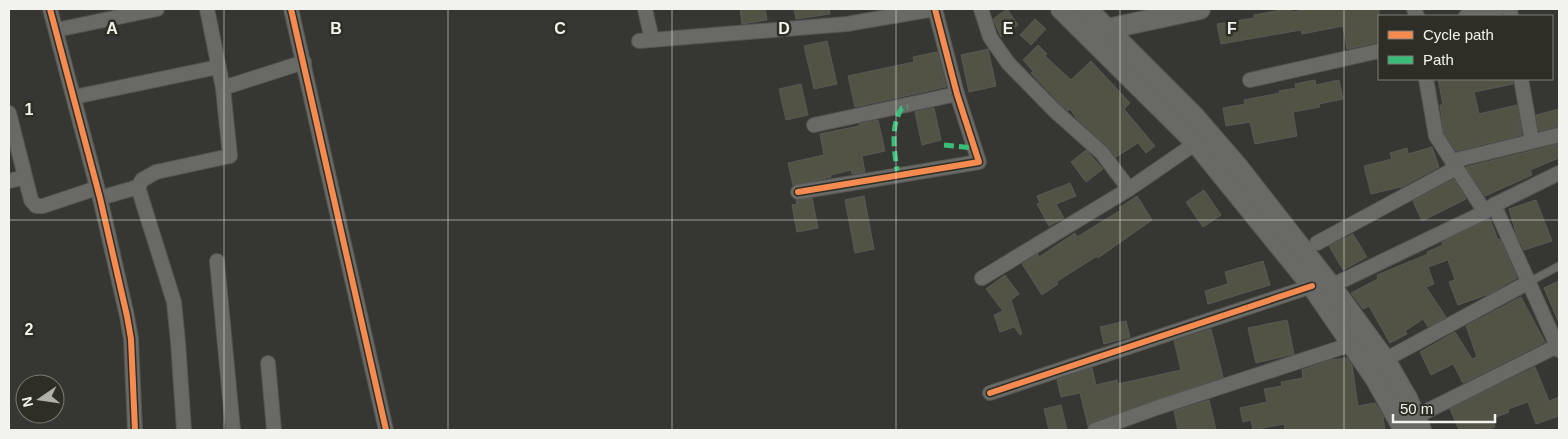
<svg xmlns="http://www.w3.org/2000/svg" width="1568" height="439" font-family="Arial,sans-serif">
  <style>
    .building { fill: #535345; stroke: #595955 }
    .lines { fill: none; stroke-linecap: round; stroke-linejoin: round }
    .lane-casing { stroke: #555551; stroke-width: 9 }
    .street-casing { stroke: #555551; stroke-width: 16 }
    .secondary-casing { stroke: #555551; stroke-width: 22 }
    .lane { stroke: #696965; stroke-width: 7 }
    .street { stroke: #696965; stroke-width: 14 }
    .secondary { stroke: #696965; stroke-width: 20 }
    .quiet { stroke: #3abd76; stroke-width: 5; stroke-dasharray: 10 5; stroke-linecap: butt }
    .cycleway-casing { stroke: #2e2e26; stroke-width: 9 }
    .cycleway { stroke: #f68b52; stroke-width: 6 }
    .grid { fill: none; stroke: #f3f3ee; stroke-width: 1; stroke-opacity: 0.55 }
    .grid-label { font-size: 16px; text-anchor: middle; font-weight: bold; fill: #f3f3ee; stroke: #2e2e26; stroke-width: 5; stroke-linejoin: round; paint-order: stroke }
  </style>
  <rect width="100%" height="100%" fill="#363632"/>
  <!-- building -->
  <g class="building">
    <polygon points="740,9 765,9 767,20 742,24"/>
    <polygon points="794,9 829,9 830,14 796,19"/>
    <polygon points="1007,9 1018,25 1001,37 993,19"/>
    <polygon points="1287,9 1292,9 1292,12 1310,9 1379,9 1379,42 1347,49 1343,26 1302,34 1301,30 1221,44 1217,24 1254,18 1254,15"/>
    <polygon points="1035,19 1046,29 1031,45 1020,35"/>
    <polygon points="827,41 837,84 814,89 804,46"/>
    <polygon points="1038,45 1047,54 1045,56 1071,80 1091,61 1130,103 1124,109 1155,146 1146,153 1138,143 1116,157 1108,147 1077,119 1070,109 1068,111 1061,105 1031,73 1033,71 1023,60"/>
    <polygon points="988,49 996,86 969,92 961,55"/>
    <polygon points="937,52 946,87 855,107 848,76 914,62 913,57"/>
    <polygon points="1438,79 1512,79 1513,84 1474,92 1479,114 1517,105 1522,135 1456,151 1444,133 1440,105 1443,105"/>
    <polygon points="1315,80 1316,85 1339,80 1343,99 1319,104 1320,107 1293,112 1297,136 1255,144 1250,122 1226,126 1223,108 1245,104 1244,100 1280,93 1279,91 1296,88 1295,84"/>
    <polygon points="801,84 808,115 786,120 779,89"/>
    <polygon points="934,108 941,140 922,145 915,112"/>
    <polygon points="1559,109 1559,126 1539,131 1536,115"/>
    <polygon points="878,120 885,151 862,156 865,172 852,174 851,170 831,175 831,177 793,185 788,163 824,155 820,134 859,126 859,124"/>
    <polygon points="1559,144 1559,158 1530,170 1532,175 1485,196 1466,167"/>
    <polygon points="1432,147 1439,167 1400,188 1400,187 1371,194 1364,166 1392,159 1390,153 1407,148 1408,154"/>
    <polygon points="1086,150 1103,169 1086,182 1071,162"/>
    <polygon points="1454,179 1466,199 1422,221 1413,201"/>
    <polygon points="1070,183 1076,196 1056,204 1064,218 1049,226 1037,204 1040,203 1037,196"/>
    <polygon points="1204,190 1221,215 1203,227 1186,202"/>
    <polygon points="864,196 874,249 855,253 845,200"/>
    <polygon points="1137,196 1152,220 1098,258 1097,256 1056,282 1058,284 1042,295 1022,264 1038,254 1039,257 1075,233 1077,237 1121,210 1119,208"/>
    <polygon points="812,198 818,228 797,232 792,205 797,204 796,200"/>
    <polygon points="1536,200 1552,241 1524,250 1516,233 1509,209"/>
    <polygon points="1490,219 1498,240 1500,239 1517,278 1489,294 1458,305 1449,282 1455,280 1448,260 1428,267 1434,284 1426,287 1446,317 1428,327 1423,319 1405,331 1407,334 1390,343 1369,306 1363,309 1351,293 1378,279 1377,275 1428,254 1427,252 1443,245 1442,242"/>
    <polygon points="1353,234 1367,257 1343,270 1329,246"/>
    <polygon points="1263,261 1270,285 1208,304 1205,291 1228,284 1225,272"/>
    <polygon points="1005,275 1019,294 1011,300 1022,334 1020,335 1014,327 1000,332 994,315 1003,311 986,289"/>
    <polygon points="1559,281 1559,323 1544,288"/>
    <polygon points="1521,297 1545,342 1463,383 1453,364 1431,375 1420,352 1455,332 1472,359 1477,357 1466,326"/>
    <polygon points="1287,320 1294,354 1256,363 1248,328"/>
    <polygon points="1126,321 1130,337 1104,344 1100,327"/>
    <polygon points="1211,329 1223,377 1092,422 1088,426 1080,393 1061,397 1057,380 1092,368 1096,385 1117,380 1118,384 1181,370 1174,341"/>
    <polygon points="1347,358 1352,365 1358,406 1375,403 1383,416 1385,430 1350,430 1349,428 1334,430 1285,430 1284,424 1253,430 1251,420 1243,422 1240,408 1267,402 1264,389 1282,386 1281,382 1303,378 1302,370 1330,360"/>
    <polygon points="1535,367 1549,401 1559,397 1559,416 1536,424 1528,402 1508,409 1509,412 1492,419 1495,427 1487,430 1459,430 1450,409"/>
    <polygon points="1209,400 1216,430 1178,430 1174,411"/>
    <polygon points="1061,405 1067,430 1049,430 1044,409"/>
  </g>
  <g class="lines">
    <defs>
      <polyline id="lane" points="1529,282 1559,266"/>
      <g id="street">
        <polyline points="50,9 100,198 127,316 131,339 135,430"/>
        <polyline points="207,9 223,88"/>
        <polyline points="291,9 386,430"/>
        <polyline points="645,9 652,40"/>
        <polyline points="981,9 990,37 1008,63 1055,111 1102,153 1129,189"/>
        <polyline points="1414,9 1417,16"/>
        <polyline points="1510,9 1511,16"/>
        <polyline points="1466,16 1498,9"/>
        <polyline points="56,30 157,9"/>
        <polyline points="639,41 847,24 934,9"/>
        <polyline points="1426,79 1436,136 1485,212"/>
        <polyline points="1521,79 1532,141"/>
        <polyline points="1250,80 1379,51"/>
        <polyline points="74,97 218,67"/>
        <polyline points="9,113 31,200 36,206 43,206 97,188"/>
        <polyline points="814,125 957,94"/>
        <polyline points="1452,161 1559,135"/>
        <polyline points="9,181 25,177"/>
        <polyline points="138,187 142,180 156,172 230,156 223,88 304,62"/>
        <polyline points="798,192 979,162 957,94 935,9"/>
        <polyline points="100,198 138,187 174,302 178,342 184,430"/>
        <polyline points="1494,205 1559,350"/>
        <polyline points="1317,243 1456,168"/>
        <polyline points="217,261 233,430"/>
        <polyline points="982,278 1129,189 1196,143"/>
        <polyline points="1331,286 1485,212 1494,205 1559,173"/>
        <polyline points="268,363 274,430"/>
        <polyline points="1379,363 1529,282"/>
        <polyline points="990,393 1312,286"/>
        <polyline points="1415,417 1557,346"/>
        <polyline points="1095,430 1159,407 1352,344"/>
      </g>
      <g id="secondary">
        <polyline points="1061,9 1196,143 1312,286 1375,378 1404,430"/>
        <polyline points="1087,9 1194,116 1238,167 1331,286 1385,360 1407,398 1421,430"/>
        <polyline points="1098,31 1200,9"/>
      </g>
    </defs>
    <!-- lane casing -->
    <use href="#lane" class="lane-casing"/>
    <!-- street casing -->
    <use href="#street" class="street-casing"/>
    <!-- secondary casing -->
    <use href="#secondary" class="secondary-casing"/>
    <!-- lane -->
    <use href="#lane" class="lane"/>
    <!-- street -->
    <use href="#street" class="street"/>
    <!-- secondary -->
    <use href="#secondary" class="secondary"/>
    <!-- quiet -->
    <g class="quiet">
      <polyline points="944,145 975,148"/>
      <path d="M898 176C895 155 889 127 902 108L908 107"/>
    </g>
    <defs>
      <g id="cycleway">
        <polyline points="50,9 100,198 127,316 131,339 135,430"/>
        <polyline points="291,9 386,430"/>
        <polyline points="798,192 979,162 957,94 935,9"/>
        <polyline points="990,393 1312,286"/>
      </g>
    </defs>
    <!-- cycleway casing -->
    <use href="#cycleway" class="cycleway-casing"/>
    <!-- cycleway -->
    <use href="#cycleway" class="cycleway"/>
  </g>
  <!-- grid -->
  <path class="grid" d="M224 9V430M448 9V430M672 9V430M896 9V430M1120 9V430M1344 9V430M9 220H1559"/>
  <g class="grid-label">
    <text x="112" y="34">A</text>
    <text x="336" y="34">B</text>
    <text x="560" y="34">C</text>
    <text x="784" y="34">D</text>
    <text x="1008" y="34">E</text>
    <text x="1232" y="34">F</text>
    <text x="29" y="115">1</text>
    <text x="29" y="335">2</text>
  </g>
  <!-- border -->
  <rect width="1568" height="439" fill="none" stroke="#f3f3ee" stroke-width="20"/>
  <!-- legend -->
  <rect x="1378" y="15" width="175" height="65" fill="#2e2e26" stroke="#7d7d76"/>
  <rect x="1388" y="31" width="25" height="8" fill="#f68b52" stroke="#7d7d76"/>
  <text x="1423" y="40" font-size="15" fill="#f3f3ee">Cycle path</text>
  <rect x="1388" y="56" width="25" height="8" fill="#3abd76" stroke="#7d7d76"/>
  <text x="1423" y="65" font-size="15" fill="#f3f3ee">Path</text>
  <!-- north arrow -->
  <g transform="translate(40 399) rotate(257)"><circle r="24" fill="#2e2e26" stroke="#7d7d76"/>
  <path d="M0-4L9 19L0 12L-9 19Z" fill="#b1b1ac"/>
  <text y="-8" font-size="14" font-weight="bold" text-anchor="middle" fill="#f3f3ee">N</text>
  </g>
  <!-- scale -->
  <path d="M1393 414v8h102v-8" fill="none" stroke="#f3f3ee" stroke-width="2.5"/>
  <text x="1400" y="414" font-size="15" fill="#f3f3ee" stroke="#2e2e26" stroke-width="4" paint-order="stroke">50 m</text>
</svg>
